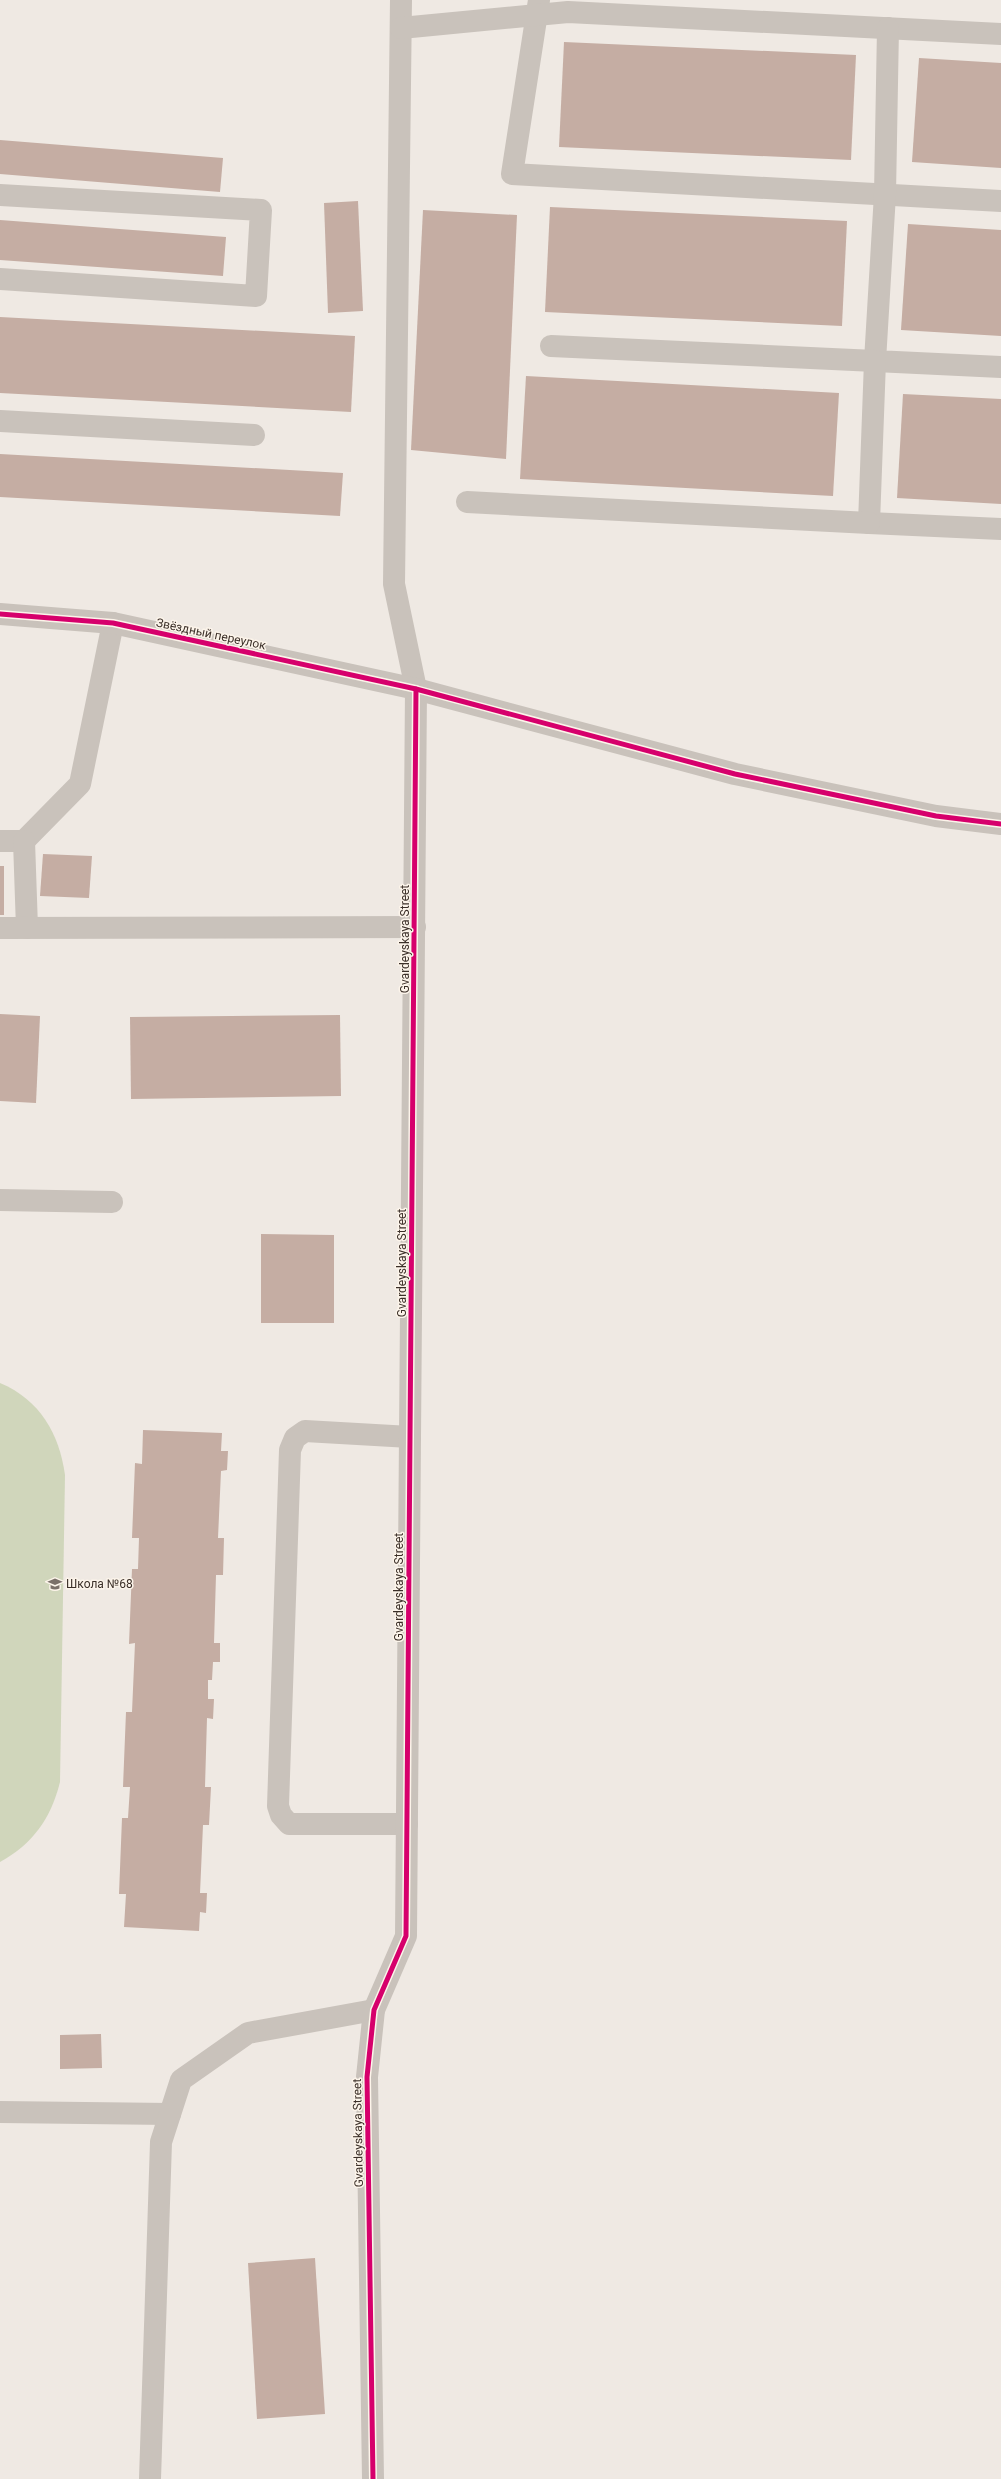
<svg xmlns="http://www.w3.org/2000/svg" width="1001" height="2479" font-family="Roboto,sans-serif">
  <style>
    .green { fill: #d0d6bb }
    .building { fill: #c5ada3 }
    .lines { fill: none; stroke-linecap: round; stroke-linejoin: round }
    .service { stroke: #c9c2bb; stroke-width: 22 }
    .minor { stroke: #c9c2bb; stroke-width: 22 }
    .tertiary { stroke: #c9c2bb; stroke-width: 22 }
    .cycleway-casing { stroke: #fcf4ea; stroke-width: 8 }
    .cycleway { stroke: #d6006c; stroke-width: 5 }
    .labels { text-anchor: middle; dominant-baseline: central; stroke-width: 3; stroke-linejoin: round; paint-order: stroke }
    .street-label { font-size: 12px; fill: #3b2f28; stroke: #fcf4ea }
    .poi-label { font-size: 12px; fill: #3b2f28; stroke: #fcf4ea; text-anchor: start }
  </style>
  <rect width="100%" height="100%" fill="#efe9e3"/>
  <!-- green -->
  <path class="green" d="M0 1383C40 1400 59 1433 65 1475L60 1782C51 1818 33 1844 0 1862Z"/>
  <!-- building -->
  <g class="building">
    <polygon points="564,42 856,55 851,160 559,147"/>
    <polygon points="919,58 1001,63 1001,168 912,162"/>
    <polygon points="0,140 223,158 220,192 0,174"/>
    <polygon points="358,201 363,311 328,313 324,203"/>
    <polygon points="550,207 847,221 842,326 545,312"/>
    <polygon points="423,210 517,215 506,459 411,450"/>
    <polygon points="0,220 226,237 223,276 0,260"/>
    <polygon points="908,224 1001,230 1001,336 901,330"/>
    <polygon points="0,317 355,336 351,412 0,393"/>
    <polygon points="526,376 839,393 833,496 520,479"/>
    <polygon points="903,394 1001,399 1001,504 897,498"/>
    <polygon points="0,454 343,473 340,516 0,497"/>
    <polygon points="43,854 92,856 89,898 40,896"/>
    <rect x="0" y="866" width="4" height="49"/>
    <polygon points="0,1014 40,1016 36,1103 0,1101"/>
    <polygon points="340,1015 341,1096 131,1099 130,1017"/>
    <polygon points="261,1234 334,1235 334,1323 261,1323"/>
    <polygon points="143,1430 222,1433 221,1451 228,1451 227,1470 221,1471 218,1538 224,1538 223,1575 216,1575 214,1643 220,1643 220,1662 213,1662 212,1680 208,1680 208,1699 214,1699 213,1719 207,1718 205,1787 211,1787 209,1825 203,1825 200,1893 207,1893 206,1913 200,1912 199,1931 124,1927 126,1894 119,1894 122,1818 128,1818 130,1787 123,1787 126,1712 132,1712 135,1643 129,1644 132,1569 138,1569 139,1538 132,1538 135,1463 142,1464"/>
    <polygon points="101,2034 102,2068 60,2069 60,2035"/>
    <polygon points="315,2258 325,2414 257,2419 248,2263"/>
  </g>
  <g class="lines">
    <!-- service -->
    <g class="service">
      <polyline points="401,0 394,584 416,689"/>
      <polyline points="539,0 512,174 1001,201"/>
      <polyline points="401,28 568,12 1001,34"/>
      <polyline points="888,28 885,194 875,361 1001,367"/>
      <polyline points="0,195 261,210 256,296 0,279"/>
      <polyline points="551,346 875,361 869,523 1001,529"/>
      <polyline points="0,421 254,435"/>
      <polyline points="467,502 869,523"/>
      <polyline points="0,841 24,841 80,784 113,623"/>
      <polyline points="24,841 27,928"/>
      <polyline points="0,928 415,927"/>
      <polyline points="407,1824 289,1824 281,1815 278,1806 290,1450 295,1438 305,1431 410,1437"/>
      <polyline points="0,2112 170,2114"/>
      <polyline points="150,2479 161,2142 181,2080 248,2033 374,2010"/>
    </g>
    <!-- minor -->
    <g class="minor">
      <polyline points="0,1200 112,1202"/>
      <polyline points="373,2479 367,2077 374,2010 406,1936 416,689"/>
    </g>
    <!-- tertiary -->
    <polyline class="tertiary" points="0,614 113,623 416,689 735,774 936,816 1001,824"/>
    <defs>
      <g id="cycleway">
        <polyline points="0,614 113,623 416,689 735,774 936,816 1001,824"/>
        <polyline points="373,2479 367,2077 374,2010 406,1936 416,689"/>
      </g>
    </defs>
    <!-- cycleway casing -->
    <use href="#cycleway" class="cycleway-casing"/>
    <!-- cycleway -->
    <use href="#cycleway" class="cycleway"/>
  </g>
  <!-- icons -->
  <defs>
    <symbol id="school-bare" viewBox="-9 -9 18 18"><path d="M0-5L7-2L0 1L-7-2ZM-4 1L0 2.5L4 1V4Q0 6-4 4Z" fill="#7a7069" stroke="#fcf4ea" stroke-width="2.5" paint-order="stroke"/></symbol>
  </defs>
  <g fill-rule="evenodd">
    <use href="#school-bare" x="45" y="1574" width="20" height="20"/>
  </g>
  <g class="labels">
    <!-- street labels -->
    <g class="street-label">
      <text transform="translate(211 634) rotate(12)">Звёздный переулок</text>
      <text transform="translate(405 939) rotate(-90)">Gvardeyskaya Street</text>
      <text transform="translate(402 1263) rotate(-90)">Gvardeyskaya Street</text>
      <text transform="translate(399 1587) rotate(-90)">Gvardeyskaya Street</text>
      <text transform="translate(358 2133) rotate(-91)">Gvardeyskaya Street</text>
    </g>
    <!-- poi labels -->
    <g class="poi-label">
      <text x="66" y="1584">Школа №68</text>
    </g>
  </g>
</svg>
